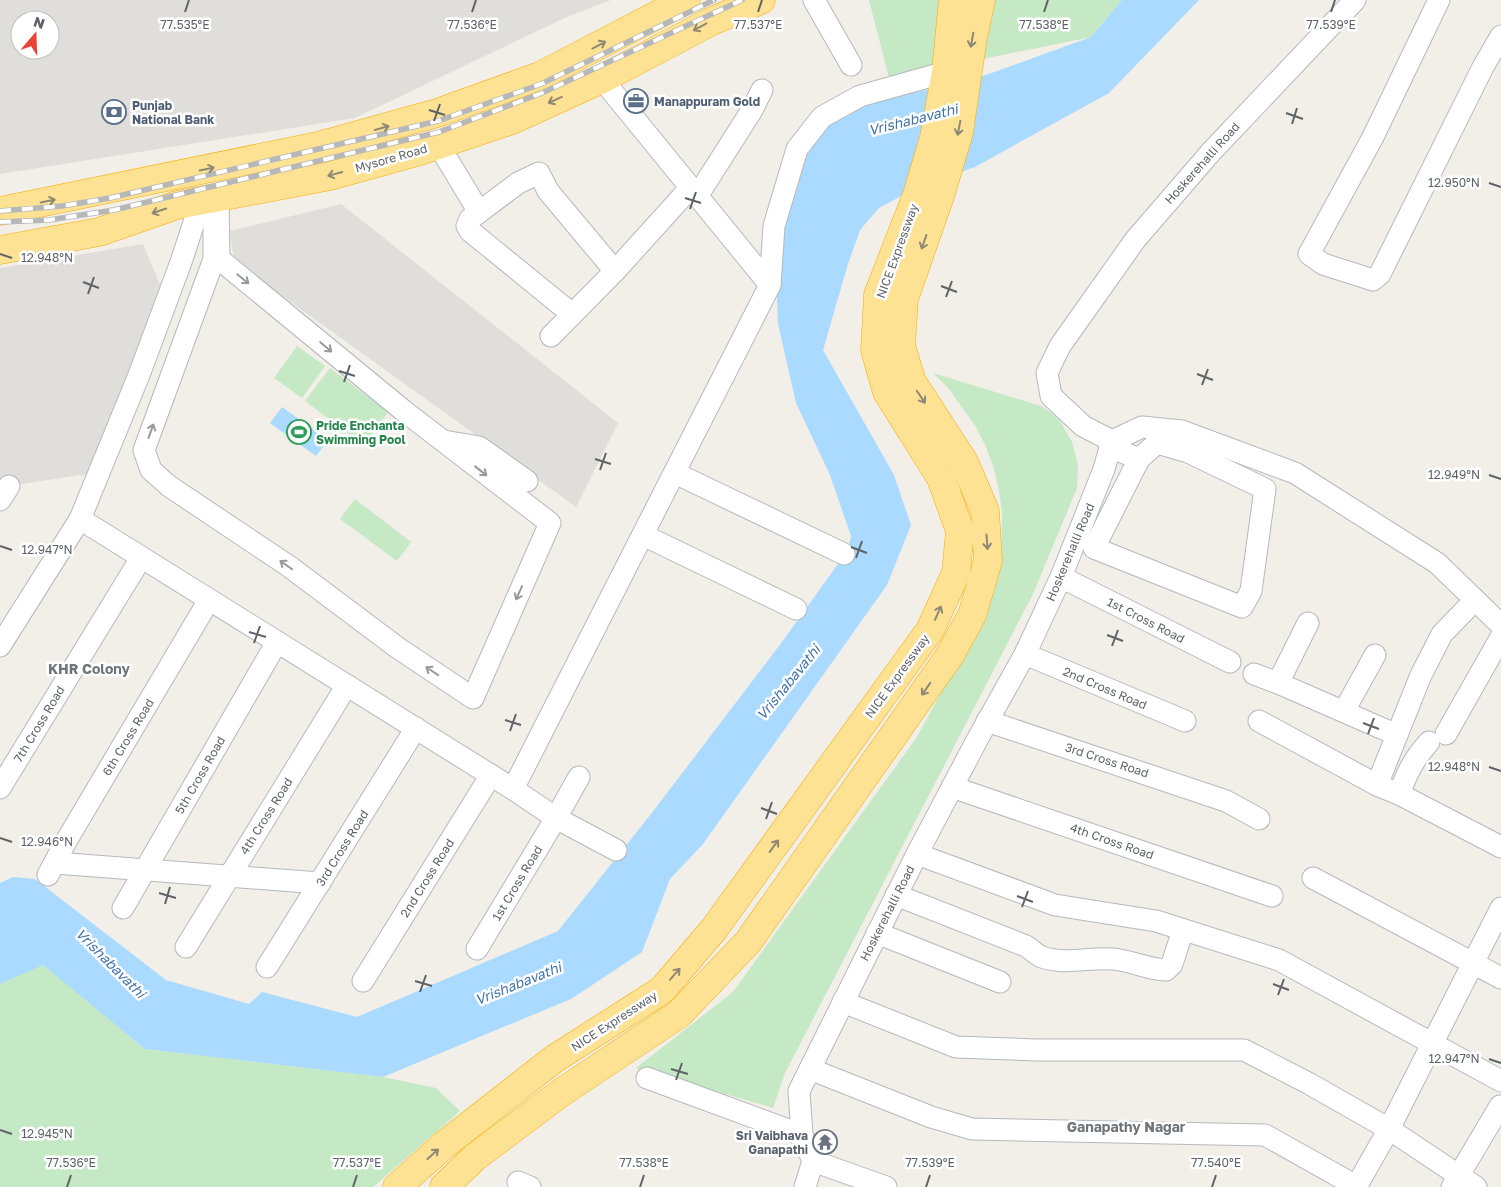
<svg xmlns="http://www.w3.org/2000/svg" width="1501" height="1187" font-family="'Golos Text',sans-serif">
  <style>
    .industrial { fill: #e0deda; fill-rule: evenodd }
    .green { fill: #c5e8c5 }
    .water { fill: #aadaff }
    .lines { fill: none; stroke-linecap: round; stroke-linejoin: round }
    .minor-casing { stroke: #b5b8bc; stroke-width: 23 }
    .highway-casing { stroke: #f9ab00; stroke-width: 29 }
    .minor { stroke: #fff; stroke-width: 21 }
    .highway { stroke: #fde293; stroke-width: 28 }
    .rail-casing { stroke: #b6b7b8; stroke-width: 5.5 }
    .rail { stroke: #fff; stroke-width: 4; stroke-dasharray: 11; stroke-linecap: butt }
    .oneway { stroke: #8e8975 }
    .oneway2 { stroke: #979a9d }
    .ticks { fill: none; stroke: #5f6368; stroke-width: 2 }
    .labels { text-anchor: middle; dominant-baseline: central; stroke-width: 5; stroke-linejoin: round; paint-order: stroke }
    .service-label { font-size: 12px; font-weight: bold; fill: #4e5e75; stroke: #fff; text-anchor: start }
    .street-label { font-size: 12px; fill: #5f6368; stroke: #fff }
    .leisure-label { font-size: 12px; font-weight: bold; fill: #27864d; stroke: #fff; text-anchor: start }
    .worship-label { font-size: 12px; font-weight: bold; fill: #5b616d; stroke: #fff; text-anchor: end }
    .water-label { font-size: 14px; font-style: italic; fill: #4174aa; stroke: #fff }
    .neighbourhood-label { font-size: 14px; font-weight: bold; fill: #70757a; stroke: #fff }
    .ticks-label { font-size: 12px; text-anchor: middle; fill: #5f6368; stroke: #fff; stroke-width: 5; stroke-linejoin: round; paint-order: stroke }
  </style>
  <rect width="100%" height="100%" fill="#f1efe8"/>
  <!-- industrial -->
  <g class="industrial">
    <path d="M0 0H611L569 16 355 118 0 174ZM20 20H50V50H20Z"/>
    <polygon points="341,204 618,423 576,507 234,261 230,231"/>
    <polygon points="143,244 163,292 106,471 9,486 0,500 0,268"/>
  </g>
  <!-- green -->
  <g class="green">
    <polygon points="869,0 1122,0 1091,37 889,78"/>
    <polygon points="297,346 325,366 302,398 274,378"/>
    <polygon points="330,368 388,412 364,445 305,401"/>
    <polygon points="933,373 1041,406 1051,413 1060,421 1072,442 1078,465 1077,488 1033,594 785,1073 773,1108 636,1068 733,992 917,737 983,615 1001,554 1002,512 999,491 994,469 986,447 976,427 949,389"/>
    <polygon points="355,499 411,542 397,561 340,519"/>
    <polygon points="43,964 145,1049 383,1077 436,1088 460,1111 373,1187 0,1187 0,984"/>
  </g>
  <!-- water -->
  <g class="water">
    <polygon points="1122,0 1199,0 1109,93 975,167 920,186 879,208 860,230 848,264 823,350 894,475 911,525 887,585 703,844 670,879 642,952 571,999 383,1077 145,1049 43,965 0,984 0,883 13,877 35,879 166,980 249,1004 262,992 357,1017 558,931 651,814 782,642 848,550 851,536 830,475 796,403 778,324 775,243 788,189 816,136 852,108 986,75 1091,37"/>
    <polygon points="282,407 328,440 316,456 270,423"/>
  </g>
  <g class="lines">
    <defs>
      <g id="minor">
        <polyline points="814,0 851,65"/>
        <polyline points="1439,0 1373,137 1309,254 1323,264 1373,280 1380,274 1483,67 1501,36"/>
        <polyline points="438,144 479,212"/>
        <polyline points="698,195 752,110 762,90"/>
        <polyline points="214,197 214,259 144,450 151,470 169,486 290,567 398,648 473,698 550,523 404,411 219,259 218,197"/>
        <polyline points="770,285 774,226 797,149 822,117 860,96 946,72"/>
        <polyline points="572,314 470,231 467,226 470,219 518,183 539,173 548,191 615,271"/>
        <polyline points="551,336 615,271 691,187"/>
        <polyline points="444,441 479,447 527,481"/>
        <polyline points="1112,441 1142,427 1182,431 1295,473 1437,563 1501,625"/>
        <polyline points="1110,447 1139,459 1157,443 1188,452 1265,489 1251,591 1242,607 1094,548 1139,459"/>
        <polyline points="675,473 844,554"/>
        <polyline points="0,500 9,486"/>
        <polyline points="80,519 513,789 770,285 602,79"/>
        <polyline points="643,535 796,609"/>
        <polyline points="1061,577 1230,662"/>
        <polyline points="0,646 80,519 139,375 181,262 201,201"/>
        <polyline points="1025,654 1185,721"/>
        <polyline points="1254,674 1278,683 1397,735"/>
        <polyline points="1278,683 1308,623"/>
        <polyline points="1344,711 1375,655"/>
        <polyline points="987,721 1226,801 1259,819"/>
        <polyline points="1259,721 1377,785 1399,794 1501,847"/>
        <polyline points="1446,734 1501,637"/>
        <polyline points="1377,785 1421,675 1442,634 1475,600"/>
        <polyline points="952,787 1272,896"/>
        <polyline points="0,788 141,558"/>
        <polyline points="513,789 556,818 616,850"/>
        <path d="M1399 794C1407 773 1413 760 1429 742"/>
        <polyline points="917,854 1055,905 1156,921 1279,960 1501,1081"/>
        <polyline points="55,863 320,883"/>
        <polyline points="48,875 65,843 209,600"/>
        <polyline points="1313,878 1501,978"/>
        <path d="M896 895 1026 946C1031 949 1037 955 1042 957 1067 966 1095 955 1120 960 1136 963 1149 969 1166 970L1172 964 1183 930"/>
        <polyline points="123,908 277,642"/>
        <polyline points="877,933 1000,982"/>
        <polyline points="186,947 347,685"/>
        <polyline points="477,949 556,818 579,777"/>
        <polyline points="267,967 416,728"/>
        <polyline points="363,981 491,775"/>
        <polyline points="843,1002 956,1047 1037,1050 1244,1050 1308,1083 1389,1129 1476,1187"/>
        <polyline points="810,1069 931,1117 972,1129 1265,1135 1356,1186"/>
        <polyline points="647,1078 802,1135"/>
        <polyline points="813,1161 886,1187"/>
        <polyline points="518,1182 530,1187"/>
        <polyline points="805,1187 813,1161 802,1135 799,1091 917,854 977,740 1025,654 1061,577 1104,469 1112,441 1083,426 1051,396 1047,373 1060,346 1135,240 1211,152 1355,0"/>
        <polyline points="1356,1187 1389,1129 1501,908"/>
        <polyline points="1452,1187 1500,1106"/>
      </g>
      <g id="highway">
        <polyline points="0,211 318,146 437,113 540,76 686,0"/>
        <polyline points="0,250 99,232 177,205 330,176 420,151 512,120 602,79 710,22 761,0"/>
        <polyline points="397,1187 444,1145 554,1059 662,990 714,929 930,630 956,573 960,531 941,478 887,392 875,350 878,295 917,195 934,138 946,72 953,0"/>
        <polyline points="444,1187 474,1158 562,1092 679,1014 748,942 950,655 972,615 988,561 985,511 964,462 912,382 901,346 904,299 940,196 959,132 973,37 981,0"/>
      </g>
    </defs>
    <!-- minor casing -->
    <use href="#minor" class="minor-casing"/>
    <!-- highway casing -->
    <use href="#highway" class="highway-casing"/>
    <!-- minor -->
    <use href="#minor" class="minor"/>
    <!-- highway -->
    <use href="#highway" class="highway"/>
    <defs>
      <g id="rail">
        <polyline points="0,211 62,206 110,198 438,121 541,84 714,0"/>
        <polyline points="0,222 49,220 114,210 439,132 542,93 742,0"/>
      </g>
    </defs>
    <!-- rail casing -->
    <use href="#rail" class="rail-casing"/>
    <!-- rail -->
    <use href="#rail" class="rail"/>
  </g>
  <!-- one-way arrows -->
  <defs><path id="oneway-shaft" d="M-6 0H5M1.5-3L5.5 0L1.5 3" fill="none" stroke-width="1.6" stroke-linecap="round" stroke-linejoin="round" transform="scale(1.25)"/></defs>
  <g class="oneway">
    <use href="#oneway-shaft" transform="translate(700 27) rotate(152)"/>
    <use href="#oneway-shaft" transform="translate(972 40) rotate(100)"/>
    <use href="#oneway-shaft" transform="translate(599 45) rotate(-28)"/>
    <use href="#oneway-shaft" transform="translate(555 100) rotate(156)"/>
    <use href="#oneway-shaft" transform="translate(382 128) rotate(-16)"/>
    <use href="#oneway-shaft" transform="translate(959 128) rotate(101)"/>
    <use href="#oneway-shaft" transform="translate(207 169) rotate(-12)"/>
    <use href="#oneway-shaft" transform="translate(335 174) rotate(165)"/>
    <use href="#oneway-shaft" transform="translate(48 201) rotate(-12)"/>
    <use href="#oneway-shaft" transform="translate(159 211) rotate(161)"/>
    <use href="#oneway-shaft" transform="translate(924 242) rotate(109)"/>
    <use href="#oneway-shaft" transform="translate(921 397) rotate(56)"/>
    <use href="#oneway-shaft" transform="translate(987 542) rotate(86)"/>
    <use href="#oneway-shaft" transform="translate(938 613) rotate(-66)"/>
    <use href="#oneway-shaft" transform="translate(926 689) rotate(125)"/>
    <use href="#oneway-shaft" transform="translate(774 846) rotate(-54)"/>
    <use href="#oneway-shaft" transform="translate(675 974) rotate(-49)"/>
    <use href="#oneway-shaft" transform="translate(433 1154) rotate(-42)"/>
  </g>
  <g class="oneway2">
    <use href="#oneway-shaft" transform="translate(243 279) rotate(39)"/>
    <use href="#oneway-shaft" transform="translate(326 347) rotate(40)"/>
    <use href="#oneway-shaft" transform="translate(151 431) rotate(-70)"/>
    <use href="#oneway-shaft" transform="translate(481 471) rotate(38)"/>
    <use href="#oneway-shaft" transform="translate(286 565) rotate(-145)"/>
    <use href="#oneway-shaft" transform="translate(519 593) rotate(114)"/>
    <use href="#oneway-shaft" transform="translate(432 671) rotate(-146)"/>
  </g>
  <!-- ticks -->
  <path class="ticks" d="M185 12 189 0M472 12 476 0M758 12 762 0M1044 12 1048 0M1331 12 1335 0M429 110 445 115M1286 113 1303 119M434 121 440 104M1292 124 1297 108M1489 183 1501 187M685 198 701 203M690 209 696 192M0 254 12 258M83 282 99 288M941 286 957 292M88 294 94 277M946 297 952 281M339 371 355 376M1197 374 1213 380M344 382 350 365M1202 385 1208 369M595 459 611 464M600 470 606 453M1489 475 1501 479M0 546 12 550M851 547 867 553M856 558 862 541M249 632 266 637M1107 635 1123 641M254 643 260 626M1112 646 1118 630M505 720 521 725M1363 723 1379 729M510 731 516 714M1368 734 1374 718M1489 767 1501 771M761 808 777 814M766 819 772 802M0 838 12 842M159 893 176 898M1017 896 1033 902M165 904 170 887M1022 907 1028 891M415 981 432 986M1273 984 1289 990M420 992 426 975M1278 995 1284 979M1489 1059 1501 1063M671 1069 688 1074M676 1080 682 1063M0 1130 12 1134M67 1187 71 1175M353 1187 357 1175M640 1187 644 1175M926 1187 930 1175M1212 1187 1216 1175"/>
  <!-- icons -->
  <defs>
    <symbol id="office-ring" viewBox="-11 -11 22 22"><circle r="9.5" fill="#fff" stroke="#5c6f8a" stroke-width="1.5"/><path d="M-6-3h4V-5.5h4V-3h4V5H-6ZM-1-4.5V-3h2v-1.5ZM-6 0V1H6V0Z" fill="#5c6f8a"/></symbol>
    <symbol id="bank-ring" viewBox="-11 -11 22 22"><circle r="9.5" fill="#fff" stroke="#5c6f8a" stroke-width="1.5"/><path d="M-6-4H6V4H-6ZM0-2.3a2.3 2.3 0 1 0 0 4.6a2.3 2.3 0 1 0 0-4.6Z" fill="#5c6f8a"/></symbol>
    <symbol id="stadium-ring" viewBox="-11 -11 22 22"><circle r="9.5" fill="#fff" stroke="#2e9e5b" stroke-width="1.5"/><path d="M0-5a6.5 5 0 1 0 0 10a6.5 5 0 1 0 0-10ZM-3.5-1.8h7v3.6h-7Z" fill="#2e9e5b"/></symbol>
    <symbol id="temple-ring" viewBox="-11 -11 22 22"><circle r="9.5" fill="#fff" stroke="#6b7280" stroke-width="1.5"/><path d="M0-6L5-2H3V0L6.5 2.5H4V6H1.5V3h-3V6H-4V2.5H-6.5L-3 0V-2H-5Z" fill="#6b7280"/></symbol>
  </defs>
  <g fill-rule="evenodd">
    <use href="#office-ring" x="622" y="87" width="28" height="28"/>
    <use href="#bank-ring" x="100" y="98" width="28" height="28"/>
    <use href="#stadium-ring" x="285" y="418" width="28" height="28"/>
    <use href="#temple-ring" x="811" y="1128" width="28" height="28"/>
  </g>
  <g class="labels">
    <!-- service labels -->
    <g class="service-label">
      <text x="654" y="101">Manappuram Gold</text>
      <text x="132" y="105">Punjab<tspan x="132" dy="14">National Bank</tspan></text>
    </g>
    <!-- street labels -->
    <g class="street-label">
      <text transform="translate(391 158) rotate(-16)">Mysore Road</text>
      <text transform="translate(1202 163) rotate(-48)">Hoskerehalli Road</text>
      <text transform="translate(897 251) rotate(-70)">NICE Expressway</text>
      <text transform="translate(1070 552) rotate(-67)">Hoskerehalli Road</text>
      <text transform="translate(1146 620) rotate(27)">1st Cross Road</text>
      <text transform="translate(897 676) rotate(-54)">NICE Expressway</text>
      <text transform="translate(1105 688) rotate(23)">2nd Cross Road</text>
      <text transform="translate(39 724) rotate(-59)">7th Cross Road</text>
      <text transform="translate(128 737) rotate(-59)">6th Cross Road</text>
      <text transform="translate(1107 760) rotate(18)">3rd Cross Road</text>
      <text transform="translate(200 775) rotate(-60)">5th Cross Road</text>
      <text transform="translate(266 816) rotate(-58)">4th Cross Road</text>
      <text transform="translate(1112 841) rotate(19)">4th Cross Road</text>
      <text transform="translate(342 848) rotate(-58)">3rd Cross Road</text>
      <text transform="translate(427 878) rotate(-58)">2nd Cross Road</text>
      <text transform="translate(517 883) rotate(-59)">1st Cross Road</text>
      <text transform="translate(887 913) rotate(-63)">Hoskerehalli Road</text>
      <text transform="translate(614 1021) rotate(-33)">NICE Expressway</text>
    </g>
    <!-- leisure labels -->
    <g class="leisure-label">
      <text x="316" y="425">Pride Enchanta<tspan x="316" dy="14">Swimming Pool</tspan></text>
    </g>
    <!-- worship labels -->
    <g class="worship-label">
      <text x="808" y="1135">Sri Vaibhava<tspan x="808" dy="14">Ganapathi</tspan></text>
    </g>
    <!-- water labels -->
    <g class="water-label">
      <text transform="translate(913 119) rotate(-14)">Vrishabavathi</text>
      <text transform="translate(788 682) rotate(-51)">Vrishabavathi</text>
      <text transform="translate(111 963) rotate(45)">Vrishabavathi</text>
      <text transform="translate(518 983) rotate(-22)">Vrishabavathi</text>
    </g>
    <!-- neighbourhood labels -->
    <g class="neighbourhood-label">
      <text x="89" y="668">KHR Colony</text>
      <text x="1126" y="1126">Ganapathy Nagar</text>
    </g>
  </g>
  <g class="ticks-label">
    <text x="185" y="29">77.535°E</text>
    <text x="472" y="29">77.536°E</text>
    <text x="758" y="29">77.537°E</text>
    <text x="1044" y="29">77.538°E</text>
    <text x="1331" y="29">77.539°E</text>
    <text x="1454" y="187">12.950°N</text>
    <text x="47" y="262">12.948°N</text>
    <text x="1454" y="479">12.949°N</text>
    <text x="47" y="554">12.947°N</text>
    <text x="1454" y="771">12.948°N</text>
    <text x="47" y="846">12.946°N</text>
    <text x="1454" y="1063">12.947°N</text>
    <text x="47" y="1138">12.945°N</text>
    <text x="71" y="1167">77.536°E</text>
    <text x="357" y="1167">77.537°E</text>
    <text x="644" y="1167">77.538°E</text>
    <text x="930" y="1167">77.539°E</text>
    <text x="1216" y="1167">77.540°E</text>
  </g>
  <!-- north arrow -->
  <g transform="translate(35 35) rotate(19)"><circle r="24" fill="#ffffff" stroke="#bfc1c3"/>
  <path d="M0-4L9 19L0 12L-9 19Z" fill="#ea4335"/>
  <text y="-8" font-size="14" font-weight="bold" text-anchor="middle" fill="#5f6368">N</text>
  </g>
</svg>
